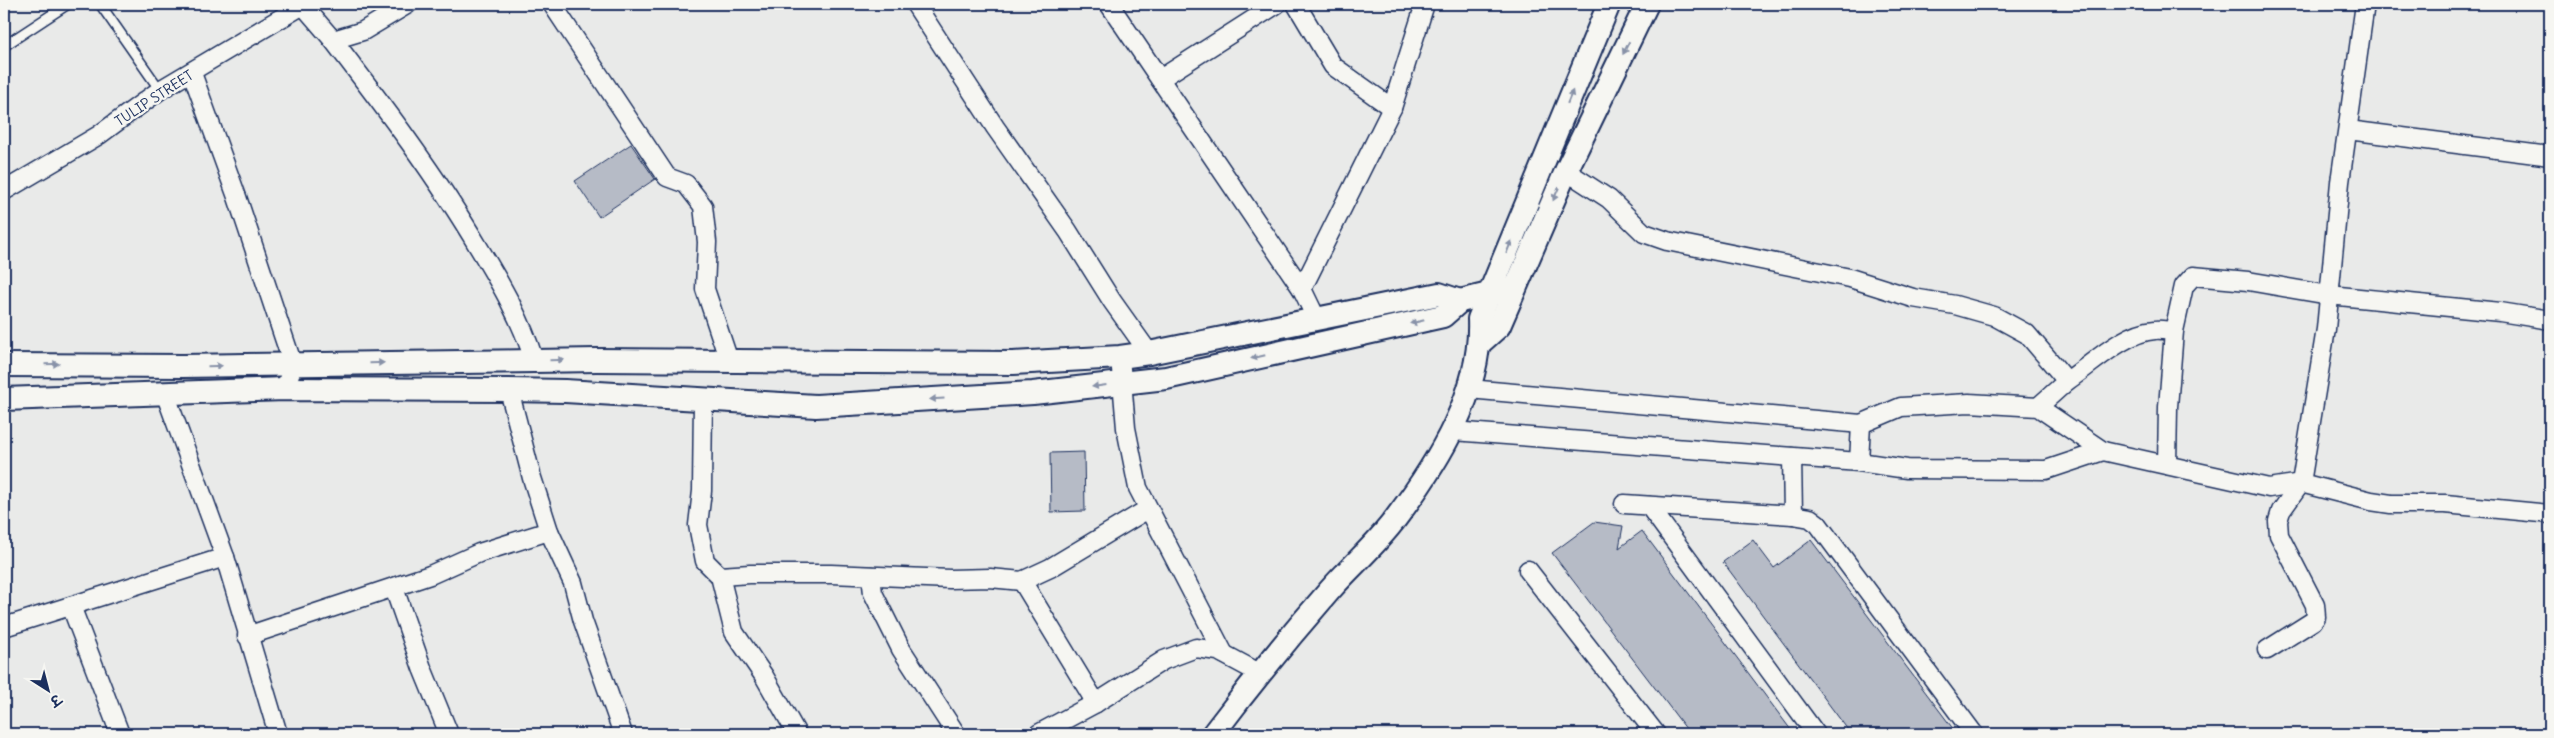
<svg xmlns="http://www.w3.org/2000/svg" width="2554" height="738" font-family="Delius,'Playpen Sans Deva',sans-serif">
  <style>
    .building { fill: #b6bbc6; stroke: #1b2f5e }
    .lines { fill: none; stroke-linecap: round; stroke-linejoin: round }
    .service-casing { stroke: #1b2f5e; stroke-width: 12 }
    .minor-casing { stroke: #1b2f5e; stroke-width: 21 }
    .tertiary-casing { stroke: #1b2f5e; stroke-width: 26 }
    .service { stroke: #f6f6f2; stroke-width: 9 }
    .minor { stroke: #f6f6f2; stroke-width: 18 }
    .tertiary { stroke: #f6f6f2; stroke-width: 22 }
    .oneway { fill: #8892a8 }
    .labels { text-anchor: middle; dominant-baseline: central; stroke-width: 4.5; stroke-linejoin: round; paint-order: stroke }
    .street-label { font-size: 14px; fill: #1b2f5e; stroke: #f6f6f2 }
  </style>
  <rect width="100%" height="100%" fill="#e9eae9"/>
  <filter id="ink" filterUnits="userSpaceOnUse"><feTurbulence type="fractalNoise" baseFrequency=".02" numOctaves="2"/><feDisplacementMap in="SourceGraphic" scale="10" xChannelSelector="R" yChannelSelector="G"/><feConvolveMatrix kernelMatrix="1 2 1 2 8 2 1 2 1" color-interpolation-filters="sRGB"/></filter>
  <g filter="url(#ink)">
    <!-- building -->
    <g class="building">
      <polygon points="631,144 655,179 599,217 575,181"/>
      <polygon points="1084,452 1085,511 1051,512 1050,453"/>
      <polygon points="1594,522 1623,526 1619,548 1642,531 1794,734 1690,734 1552,553"/>
      <polygon points="1753,540 1774,568 1811,540 1957,734 1851,734 1723,562"/>
    </g>
    <g class="lines">
      <defs>
        <g id="service">
          <polyline points="100,4 160,90"/>
          <polyline points="4,46 68,4"/>
        </g>
        <g id="minor">
          <polyline points="302,4 333,40 363,31 408,4"/>
          <polyline points="552,4 667,177 686,184 703,206 707,242 705,289 729,361"/>
          <polyline points="915,4 995,127 1068,231 1112,301 1149,353"/>
          <polyline points="1109,4 1302,289"/>
          <polyline points="1296,4 1333,66 1392,108"/>
          <path d="M333 40C385 108 436 175 479 248 502 286 521 319 534 360"/>
          <polyline points="192,73 237,197 293,365 285,389"/>
          <polyline points="1160,79 1277,4"/>
          <polyline points="2348,130 2550,156"/>
          <polyline points="1566,171 1609,199 1644,233 1667,241 1850,278 1913,298 1955,305 1994,316 2027,334 2067,381 2038,407"/>
          <polyline points="4,191 99,135 160,90 303,5"/>
          <polyline points="1317,320 1302,289 1392,108 1425,4"/>
          <polyline points="1120,357 1126,428 1138,488 1224,654"/>
          <path d="M2067 381C2091 365 2124 332 2155 330 2161 329 2168 331 2174 331"/>
          <polyline points="1469,389 1861,424 1901,407 1969,403 2038,407 2103,451 2269,488 2301,483 2371,501 2391,504 2445,504 2550,514"/>
          <polyline points="509,390 532,478 549,531 573,583 583,621 623,734"/>
          <polyline points="165,393 225,557 278,734"/>
          <polyline points="703,399 702,491 698,525 705,561 720,576 734,632 764,676 797,734"/>
          <polyline points="1453,431 1859,462 1907,469 2046,470 2103,451"/>
          <polyline points="1792,457 1793,515"/>
          <polyline points="1859,462 1861,424"/>
          <polyline points="2167,465 2168,407 2174,331 2184,286 2193,276 2248,281 2329,295 2500,312 2550,320"/>
          <polyline points="1624,504 1793,515 1810,518 1818,524 1974,734"/>
          <polyline points="1649,506 1816,734"/>
          <polyline points="1528,570 1656,734"/>
          <polyline points="720,576 750,574 831,574 950,579 990,578 1022,581 1050,568 1148,509"/>
          <polyline points="871,576 873,593 901,649 956,734"/>
          <polyline points="1022,581 1096,703"/>
          <polyline points="394,588 422,668 449,734"/>
          <polyline points="71,606 120,734"/>
          <polyline points="4,627 225,557"/>
          <polyline points="247,636 430,575 479,553 549,531"/>
          <polyline points="2267,650 2313,621 2316,617 2315,605 2279,535 2278,521 2281,511 2301,483 2326,329 2340,182 2365,4"/>
          <polyline points="1038,734 1096,703 1164,660 1196,648 1218,651 1259,673"/>
        </g>
        <g id="tertiary">
          <polyline points="1480,343 1499,326 1566,171 1647,4"/>
          <polyline points="4,365 183,366 597,360 1013,363 1120,357 1149,353 1439,294 1460,301"/>
          <polyline points="4,399 285,389 509,390 565,391 816,406 1033,393 1166,378 1443,316 1460,301 1514,288"/>
          <path d="M1213 734C1250 685 1289 637 1330 590 1351 566 1377 544 1396 518 1439 461 1482 392 1479 319L1609 4"/>
        </g>
      </defs>
      <!-- service casing -->
      <use href="#service" class="service-casing"/>
      <!-- minor casing -->
      <use href="#minor" class="minor-casing"/>
      <!-- tertiary casing -->
      <use href="#tertiary" class="tertiary-casing"/>
      <!-- service -->
      <use href="#service" class="service"/>
      <!-- minor -->
      <use href="#minor" class="minor"/>
      <!-- tertiary -->
      <use href="#tertiary" class="tertiary"/>
    </g>
    <!-- one-way arrows -->
    <defs><path id="oneway-solid" d="M-6-.8H1V-3.2L6.5 0L1 3.2V.8H-6Z" transform="scale(1.25)"/></defs>
    <g class="oneway">
      <use href="#oneway-solid" transform="translate(1626 48) rotate(116)"/>
      <use href="#oneway-solid" transform="translate(1570 97) rotate(-68)"/>
      <use href="#oneway-solid" transform="translate(1556 194) rotate(114)"/>
      <use href="#oneway-solid" transform="translate(1509 247) rotate(-68)"/>
      <use href="#oneway-solid" transform="translate(1417 322) rotate(167)"/>
      <use href="#oneway-solid" transform="translate(1258 357) rotate(167)"/>
      <use href="#oneway-solid" transform="translate(557 360) rotate(-1)"/>
      <use href="#oneway-solid" transform="translate(377 363) rotate(-1)"/>
      <use href="#oneway-solid" transform="translate(52 364) rotate(-1)"/>
      <use href="#oneway-solid" transform="translate(215 366) rotate(-1)"/>
      <use href="#oneway-solid" transform="translate(1099 386) rotate(173)"/>
      <use href="#oneway-solid" transform="translate(937 399) rotate(177)"/>
    </g>
  </g>
  <g class="labels">
    <!-- street labels -->
    <g class="street-label">
      <text transform="translate(154 98) rotate(-33)">TULIP STREET</text>
    </g>
  </g>
  <!-- margin -->
  <rect width="2554" height="738" fill="none" stroke="#f6f6f2" stroke-width="20"/>
  <rect x="10" y="10" width="2534" height="718" fill="none" stroke="#1b2f5e" stroke-width="2" filter="url(#ink)"/>
  <!-- north arrow -->
  <g transform="translate(48 690) rotate(144)" stroke="#f6f6f2" stroke-width="4" paint-order="stroke">
  <path d="M0-4L9 19L0 12L-9 19Z" fill="#1b2f5e"/>
  <text y="-8" font-size="14" font-weight="bold" text-anchor="middle" fill="#1b2f5e">उ</text>
  </g>
</svg>
